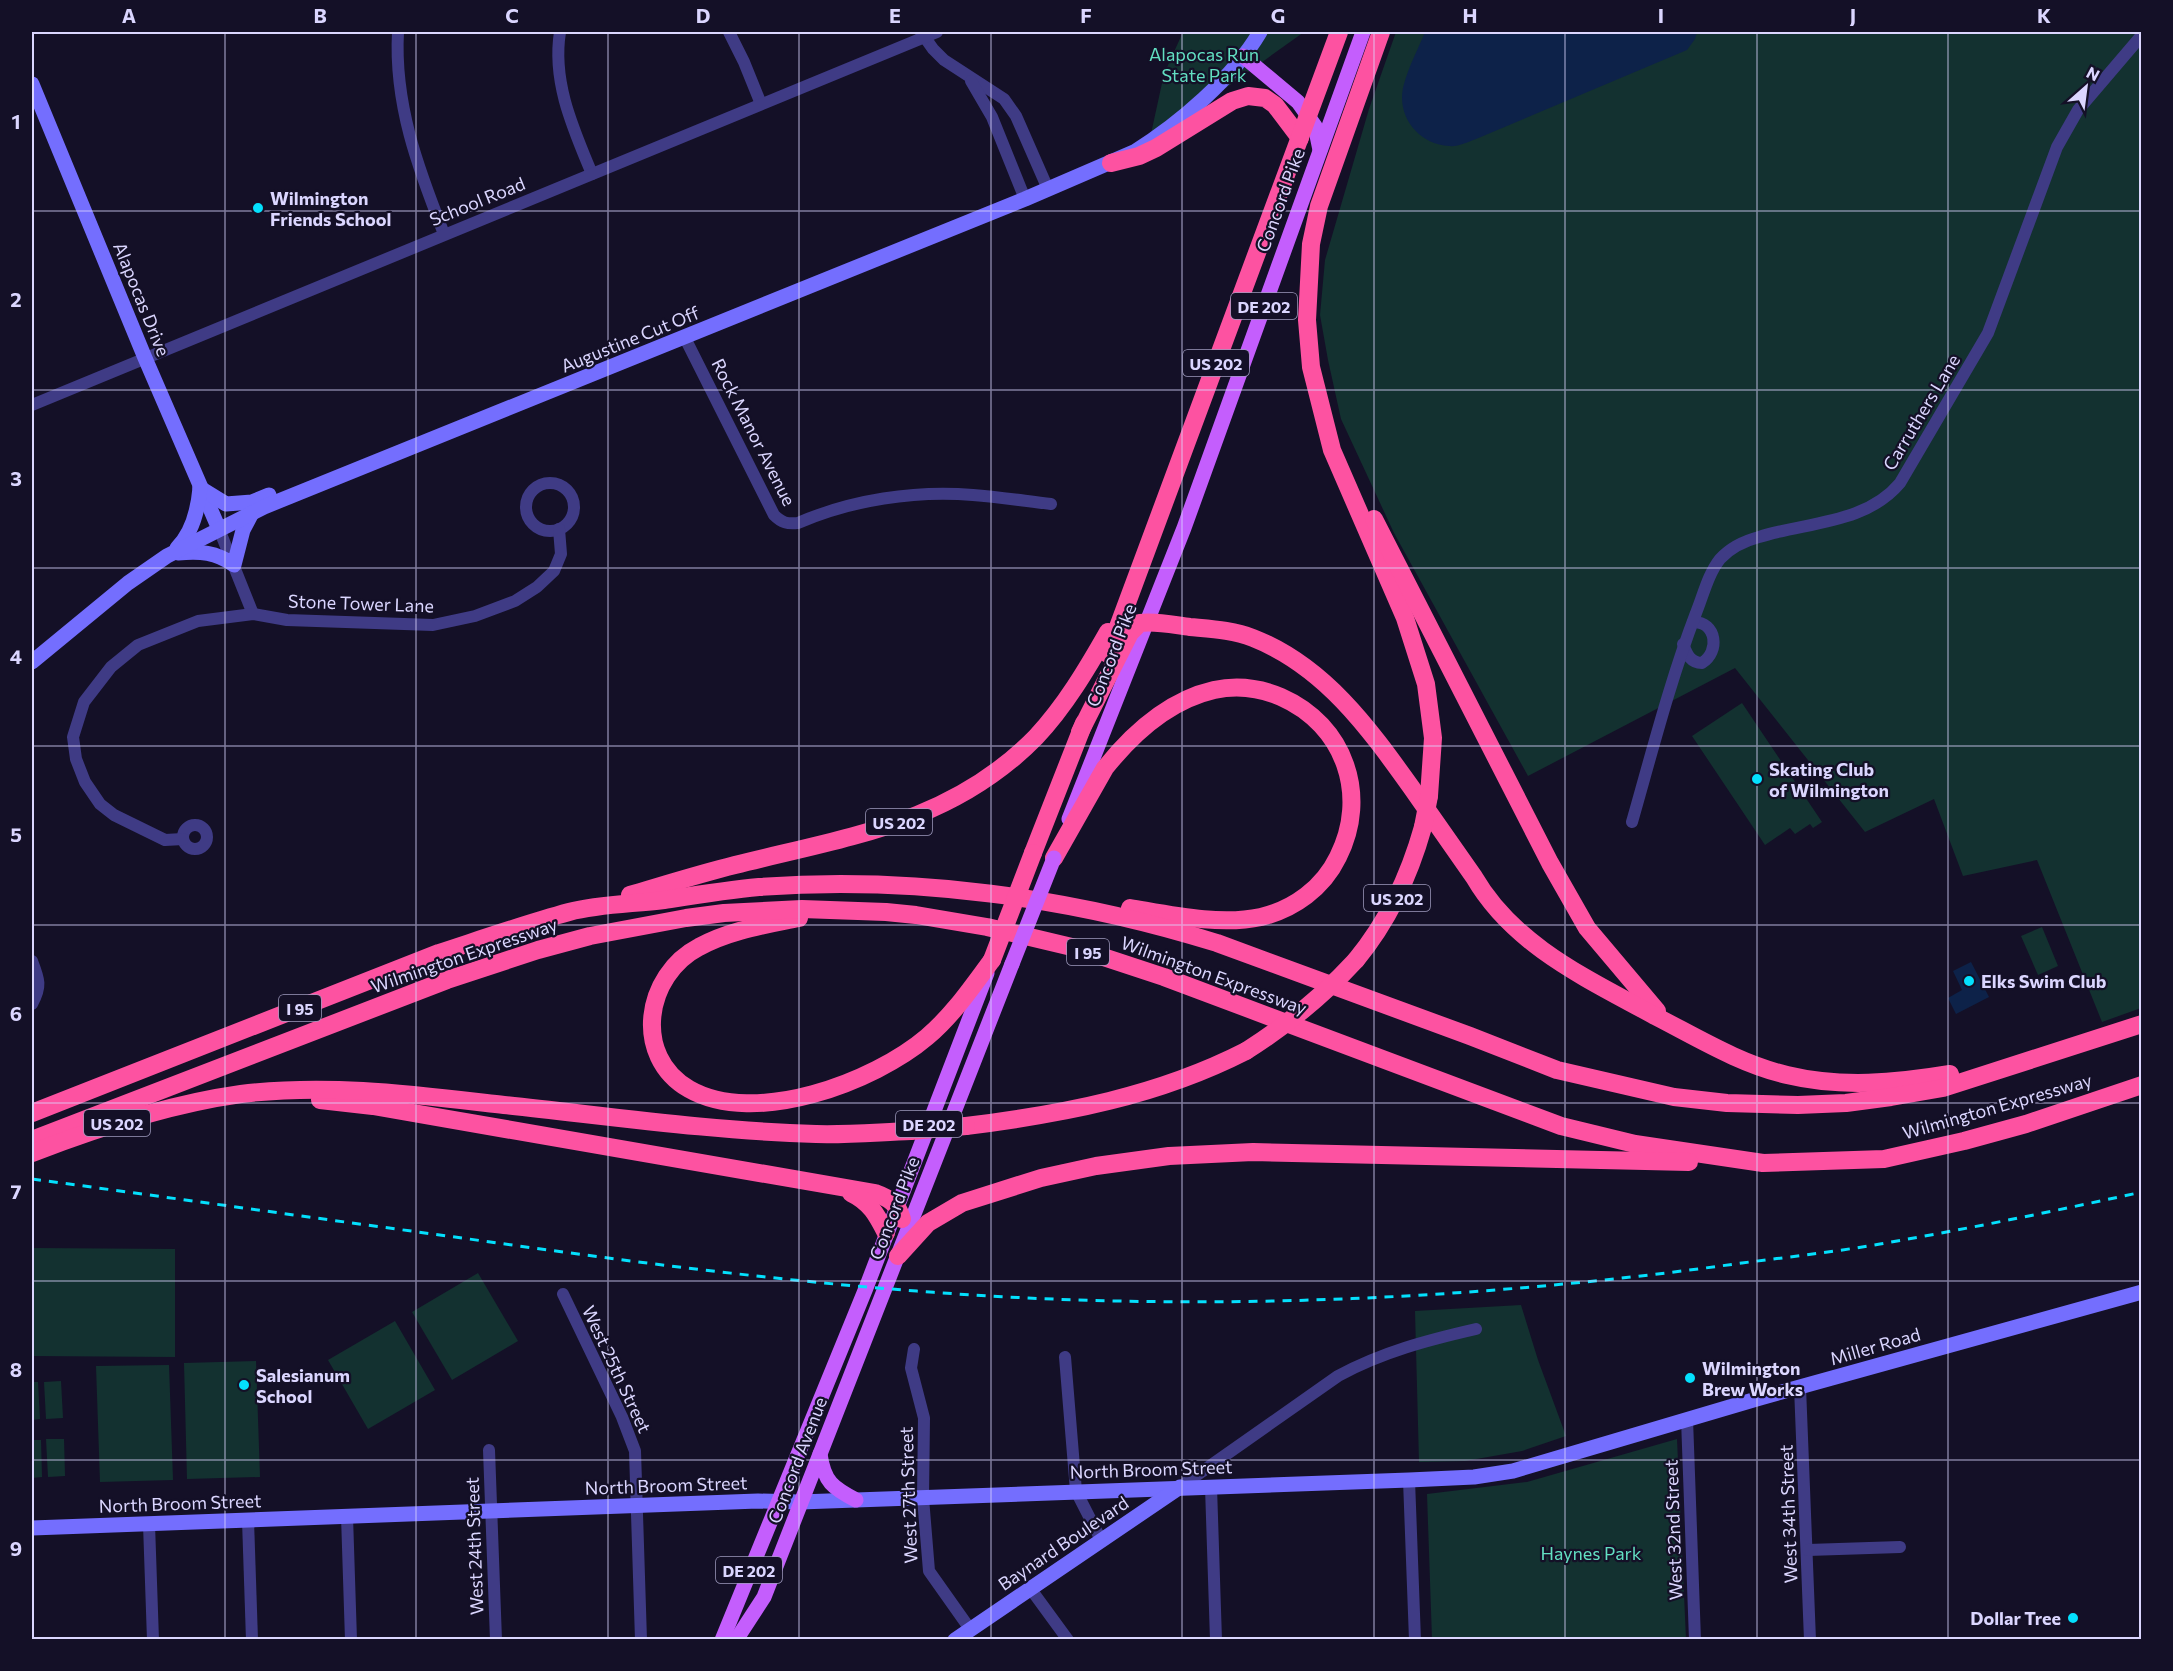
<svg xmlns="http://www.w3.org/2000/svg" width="2173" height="1671" font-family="Commissioner,sans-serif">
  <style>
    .green { fill: #133130 }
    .water { fill: #0d2249 }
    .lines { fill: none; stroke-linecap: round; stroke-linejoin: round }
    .street { stroke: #3f3b85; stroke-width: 12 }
    .secondary { stroke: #746efe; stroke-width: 15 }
    .primary { stroke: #c45efd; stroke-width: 15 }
    .highway { stroke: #fd52a1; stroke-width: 18 }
    .rail { stroke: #04e0fd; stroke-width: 3; stroke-dasharray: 9 8; stroke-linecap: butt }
    .primary-bridge { stroke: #c45efd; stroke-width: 15 }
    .highway-bridge { stroke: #fd52a1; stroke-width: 18 }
    .grid { fill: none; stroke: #dbd6ff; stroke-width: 1.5; stroke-opacity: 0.55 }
    .poi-dot { fill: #04e0fd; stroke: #141027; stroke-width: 2 }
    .labels { text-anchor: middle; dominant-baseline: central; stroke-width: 4.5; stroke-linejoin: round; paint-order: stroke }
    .shield { fill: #141027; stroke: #9f9bbe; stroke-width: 1.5 }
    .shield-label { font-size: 16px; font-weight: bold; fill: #dbd6ff }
    .park-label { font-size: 18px; fill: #62dfc2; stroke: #141027 }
    .poi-label { font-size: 18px; font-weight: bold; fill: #dbd6ff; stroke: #141027; text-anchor: start }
    .street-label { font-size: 18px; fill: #dbd6ff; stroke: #141027 }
    .neatline { fill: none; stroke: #dbd6ff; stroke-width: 2 }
    .grid-label { font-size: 20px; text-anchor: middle; font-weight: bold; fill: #dbd6ff }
  </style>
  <rect width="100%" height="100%" fill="#141027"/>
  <!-- green -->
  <g class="green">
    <polygon points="1183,32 1304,32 1149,143 1164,74"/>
    <polygon points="1396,32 2141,32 2141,1008 2102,1022 2037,860 1963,876 1934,799 1865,832 1735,668 1528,776 1394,533 1341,419 1328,360 1320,315 1325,260 1369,109"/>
    <polygon points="1742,703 1822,822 1813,828 1810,824 1795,834 1790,828 1765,845 1692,736"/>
    <polygon points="2042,927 2058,966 2038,975 2021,936"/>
    <polygon points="32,1248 175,1249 175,1357 32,1356"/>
    <polygon points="478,1273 518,1341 452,1380 412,1312"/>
    <polygon points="1521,1305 1538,1360 1566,1436 1522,1451 1465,1461 1419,1462 1415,1311"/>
    <polygon points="395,1321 435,1390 368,1429 328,1360"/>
    <polygon points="256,1361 260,1477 187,1479 184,1363"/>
    <polygon points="169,1365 173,1480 100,1482 96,1366"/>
    <polygon points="61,1381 63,1418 46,1419 44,1382"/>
    <polygon points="32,1382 38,1382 40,1419 32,1420"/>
    <polygon points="46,1439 64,1439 65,1476 48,1477"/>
    <polygon points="1677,1439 1686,1639 1432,1639 1427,1494 1527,1482"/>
    <polygon points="32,1440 41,1440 42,1477 32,1478"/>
  </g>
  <!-- water -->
  <g class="water">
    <path d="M1425 32H1697L1695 39 1687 50 1476 139C1468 142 1458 147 1449 146 1418 144 1395 115 1404 84 1409 66 1418 49 1425 32Z"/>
    <polygon points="1971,962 1989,997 1956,1014 1948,998 1962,990 1953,971"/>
  </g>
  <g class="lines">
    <!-- street -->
    <g class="street">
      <path d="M398 32C394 104 418 168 444 234"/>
      <path d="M560 32C552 82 573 128 592 174"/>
      <polyline points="729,32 744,62 761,104"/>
      <polyline points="921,32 933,49 944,60 1004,99 1016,116 1048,189"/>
      <polyline points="971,81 992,117 1025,199"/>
      <path d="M685 338 774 515C782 523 787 524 798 523 851 500 915 490 973 495 999 497 1025 501 1051 504"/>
      <polyline points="32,405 937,32"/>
      <circle cx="550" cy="507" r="24"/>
      <polyline points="219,529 253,614"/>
      <path d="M1683 644C1687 654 1690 663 1702 663 1720 652 1717 622 1693 622"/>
      <path d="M1632 822C1652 752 1670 681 1696 613 1703 596 1708 574 1720 559 1730 548 1744 541 1759 537 1806 522 1866 524 1900 483L1988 333 2057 147 2078 110 2142 35"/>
      <circle cx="195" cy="837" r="12"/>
      <polyline points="183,839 165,840 114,815 100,804 85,782 76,759 73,737 84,702 111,667 138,645 198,621 253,614 287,620 433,625 475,616 515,601 537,587 554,571 561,554 559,529"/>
      <path d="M32 961C39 979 42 986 32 1004"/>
      <polyline points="563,1294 622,1417 635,1451 641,1640"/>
      <polyline points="914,1349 911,1368 924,1418 923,1498 929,1571 970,1629"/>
      <polyline points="1065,1357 1076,1491 1101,1540"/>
      <polyline points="1800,1387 1810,1640"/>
      <polyline points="1687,1419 1695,1640"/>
      <polyline points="489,1450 496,1640"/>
      <polyline points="1409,1480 1415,1640"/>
      <path d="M1180 1487 1338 1376C1382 1352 1428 1340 1476 1329"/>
      <polyline points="1211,1487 1216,1640"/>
      <polyline points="347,1516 351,1640"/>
      <polyline points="248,1520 252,1640"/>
      <polyline points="149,1524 153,1640"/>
      <polyline points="1808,1550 1900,1547"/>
      <polyline points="1030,1588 1068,1640"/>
    </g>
    <!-- secondary -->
    <g class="secondary">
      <polyline points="32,84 145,358 219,529"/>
      <polyline points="200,488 226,504 252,502 269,495"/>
      <path d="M177 548C193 532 198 510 200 488"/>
      <path d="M178 553C200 551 216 552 234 565L243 530 252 513"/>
      <path d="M32 662 128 583 167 556 264 507 1025 199 1134 152C1179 124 1233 78 1260 32"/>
      <polyline points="32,1528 758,1501 800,1502 856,1500 1409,1480 1474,1477 1513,1471 1760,1398 2142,1292"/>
      <polyline points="955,1640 1180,1487"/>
    </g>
    <!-- primary -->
    <g class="primary">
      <polyline points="1243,56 1298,102 1315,126 1320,150"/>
      <polyline points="1069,819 1184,528 1363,32"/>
      <path d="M820 1454C824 1482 833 1488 856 1500"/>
      <polyline points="722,1640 866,1288 987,973"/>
      <polyline points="736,1640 764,1597 1012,964"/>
    </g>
    <!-- highway -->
    <g class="highway">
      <polyline points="1381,32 1319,206 1311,244 1307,320 1311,367 1332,450 1405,618 1426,684 1433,738 1429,796"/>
      <polyline points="1111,163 1139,156 1156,148 1232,101 1248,96 1265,98 1275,105 1300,138"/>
      <polyline points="1374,519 1550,863 1587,928 1657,1011"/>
      <polyline points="1108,654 1339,32"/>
      <path d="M1080 732 1130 633 1140 623C1156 621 1174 625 1190 627 1211 629 1233 630 1253 638 1324 666 1368 727 1411 787 1432 817 1453 847 1474 877 1514 946 1588 979 1655 1016 1698 1038 1740 1064 1787 1075 1841 1088 1896 1083 1950 1074"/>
      <polyline points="1033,853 1084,723"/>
      <path d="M1054 858 1105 768C1133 733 1170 700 1214 690 1237 685 1260 688 1281 697 1345 725 1369 796 1338 857 1323 888 1294 909 1261 917 1220 926 1171 915 1130 908"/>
      <path d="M630 895C664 885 699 874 735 865 846 837 951 824 1036 737 1065 706 1087 669 1108 632"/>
      <path d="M799 918C765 925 730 930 699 947 645 975 632 1056 689 1089 755 1127 874 1082 927 1037 953 1015 972 987 992 960"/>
      <path d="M1356 960C1389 920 1409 877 1423 827"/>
      <path d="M320 1100 373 1106 875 1193C889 1198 898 1204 902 1219"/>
      <path d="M32 1113 439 953C482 939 525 924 569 912 599 904 633 904 664 900 696 895 727 890 759 887 913 876 1070 897 1217 943L1470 1036 1557 1070 1674 1097 1727 1103 1798 1105 1846 1103 1891 1097 1943 1088 2142 1024"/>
      <path d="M966 1126C1063 1114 1158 1096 1246 1051"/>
      <polyline points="32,1140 447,980 538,950 590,936 686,918 724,913 802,909 886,912 916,915 987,927 1076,948 1164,977 1561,1126 1635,1144 1763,1163 1884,1159 1964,1141 2026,1124 2142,1085"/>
      <path d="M32 1153C99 1127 169 1104 241 1094 329 1083 417 1095 504 1105 608 1116 712 1131 816 1134 848 1135 880 1132 911 1131"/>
      <path d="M851 1193C870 1202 877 1215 886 1233"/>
      <polyline points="898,1256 928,1223 962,1203 1041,1178 1096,1166 1169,1156 1253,1152 1689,1162"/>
    </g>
    <!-- rail -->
    <path class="rail" d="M32 1179C173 1198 314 1218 455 1237 645 1264 836 1289 1028 1298 1266 1309 1507 1296 1742 1263 1788 1257 1834 1252 1880 1244 1967 1229 2055 1211 2142 1192"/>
    <!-- primary-bridge -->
    <polyline class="primary-bridge" points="1012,964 1054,858"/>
    <!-- highway-bridge -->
    <g class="highway-bridge">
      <polyline points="1423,827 1429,796"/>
      <polyline points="992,960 1033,853"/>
      <path d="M1246 1051C1287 1025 1323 996 1356 960"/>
      <polyline points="911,1131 966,1126"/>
    </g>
  </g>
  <!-- grid -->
  <path class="grid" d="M225 32V1640M416 32V1640M608 32V1640M799 32V1640M991 32V1640M1182 32V1640M1374 32V1640M1565 32V1640M1757 32V1640M1948 32V1640M32 211H2142M32 390H2142M32 568H2142M32 746H2142M32 925H2142M32 1103H2142M32 1281H2142M32 1460H2142"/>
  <!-- markers -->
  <g class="poi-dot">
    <circle cx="258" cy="208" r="6"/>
    <circle cx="1757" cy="779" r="6"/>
    <circle cx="1969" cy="981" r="6"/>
    <circle cx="1690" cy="1378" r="6"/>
    <circle cx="244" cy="1385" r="6"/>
    <circle cx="2073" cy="1618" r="6"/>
  </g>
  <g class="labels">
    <!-- shield labels -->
    <g class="shield">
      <rect x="1231" y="293" width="66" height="26" rx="4.5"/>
      <rect x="1183" y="350" width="66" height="26" rx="4.5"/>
      <rect x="866" y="809" width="66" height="26" rx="4.5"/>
      <rect x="1364" y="885" width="66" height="26" rx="4.5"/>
      <rect x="1067" y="939" width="42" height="26" rx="4.5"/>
      <rect x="279" y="995" width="42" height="26" rx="4.5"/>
      <rect x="84" y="1110" width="66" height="26" rx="4.5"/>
      <rect x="896" y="1111" width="66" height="26" rx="4.5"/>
      <rect x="716" y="1557" width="66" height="26" rx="4.5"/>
    </g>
    <g class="shield-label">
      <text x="1264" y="306">DE 202</text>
      <text x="1216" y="363">US 202</text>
      <text x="899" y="822">US 202</text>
      <text x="1397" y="898">US 202</text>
      <text x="1088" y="952">I 95</text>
      <text x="300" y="1008">I 95</text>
      <text x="117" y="1123">US 202</text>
      <text x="929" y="1124">DE 202</text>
      <text x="749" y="1570">DE 202</text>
    </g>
    <!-- park labels -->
    <g class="park-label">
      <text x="1204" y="54">Alapocas Run<tspan x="1204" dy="21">State Park</tspan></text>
      <text x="1591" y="1553">Haynes Park</text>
    </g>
    <!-- poi labels -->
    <g class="poi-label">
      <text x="270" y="198">Wilmington<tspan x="270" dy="21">Friends School</tspan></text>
      <text x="1769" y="769">Skating Club<tspan x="1769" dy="21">of Wilmington</tspan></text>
      <text x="1981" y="981">Elks Swim Club</text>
      <text x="1702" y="1368">Wilmington<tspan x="1702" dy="21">Brew Works</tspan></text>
      <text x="256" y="1375">Salesianum<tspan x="256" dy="21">School</tspan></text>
      <text x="2061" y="1618" text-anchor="end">Dollar Tree</text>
    </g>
    <!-- street labels -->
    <g class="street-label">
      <text transform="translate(1280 200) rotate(-70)">Concord Pike</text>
      <text transform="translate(477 201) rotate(-22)">School Road</text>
      <text transform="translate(142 299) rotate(68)">Alapocas Drive</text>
      <text transform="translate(630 339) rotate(-22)">Augustine Cut Off</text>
      <text transform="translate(1921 412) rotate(-59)">Carruthers Lane</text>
      <text transform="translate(754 432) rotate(63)">Rock Manor Avenue</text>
      <text transform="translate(361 603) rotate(2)">Stone Tower Lane</text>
      <text transform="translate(1111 655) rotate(-69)">Concord Pike</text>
      <text transform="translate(464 955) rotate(-19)">Wilmington Expressway</text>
      <text transform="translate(1214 975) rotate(20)">Wilmington Expressway</text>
      <text transform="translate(1997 1106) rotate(-16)">Wilmington Expressway</text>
      <text transform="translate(894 1208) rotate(-69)">Concord Pike</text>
      <text transform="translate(1875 1346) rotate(-16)">Miller Road</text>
      <text transform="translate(617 1369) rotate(65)">West 25th Street</text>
      <text transform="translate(797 1460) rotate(-69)">Concord Avenue</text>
      <text transform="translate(1151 1469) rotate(-2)">North Broom Street</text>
      <text transform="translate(666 1485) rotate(-2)">North Broom Street</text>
      <text transform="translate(908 1495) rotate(-92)">West 27th Street</text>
      <text transform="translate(180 1503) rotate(-2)">North Broom Street</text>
      <text transform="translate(1788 1514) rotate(-92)">West 34th Street</text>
      <text transform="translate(1673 1530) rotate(-92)">West 32nd Street</text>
      <text transform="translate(1063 1543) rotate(-34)">Baynard Boulevard</text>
      <text transform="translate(474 1546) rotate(-92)">West 24th Street</text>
    </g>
  </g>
  <!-- border -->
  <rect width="2173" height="1671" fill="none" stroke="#141027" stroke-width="66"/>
  <!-- north arrow -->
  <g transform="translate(2086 87) rotate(28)" stroke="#141027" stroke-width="4.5" paint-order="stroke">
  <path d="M0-4.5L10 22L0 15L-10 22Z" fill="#dbd6ff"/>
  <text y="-9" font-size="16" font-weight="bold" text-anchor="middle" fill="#dbd6ff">N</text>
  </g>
  <rect x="33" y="33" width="2107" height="1605" class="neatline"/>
  <g class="grid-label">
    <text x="129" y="23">A</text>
    <text x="320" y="23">B</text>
    <text x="512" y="23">C</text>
    <text x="703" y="23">D</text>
    <text x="895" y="23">E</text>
    <text x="1086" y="23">F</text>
    <text x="1278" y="23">G</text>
    <text x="1470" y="23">H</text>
    <text x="1661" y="23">I</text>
    <text x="1853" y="23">J</text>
    <text x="2044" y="23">K</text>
    <text x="16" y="129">1</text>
    <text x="16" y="307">2</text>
    <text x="16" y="486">3</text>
    <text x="16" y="664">4</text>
    <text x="16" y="842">5</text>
    <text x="16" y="1021">6</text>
    <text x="16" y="1199">7</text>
    <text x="16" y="1377">8</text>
    <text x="16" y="1556">9</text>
  </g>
</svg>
